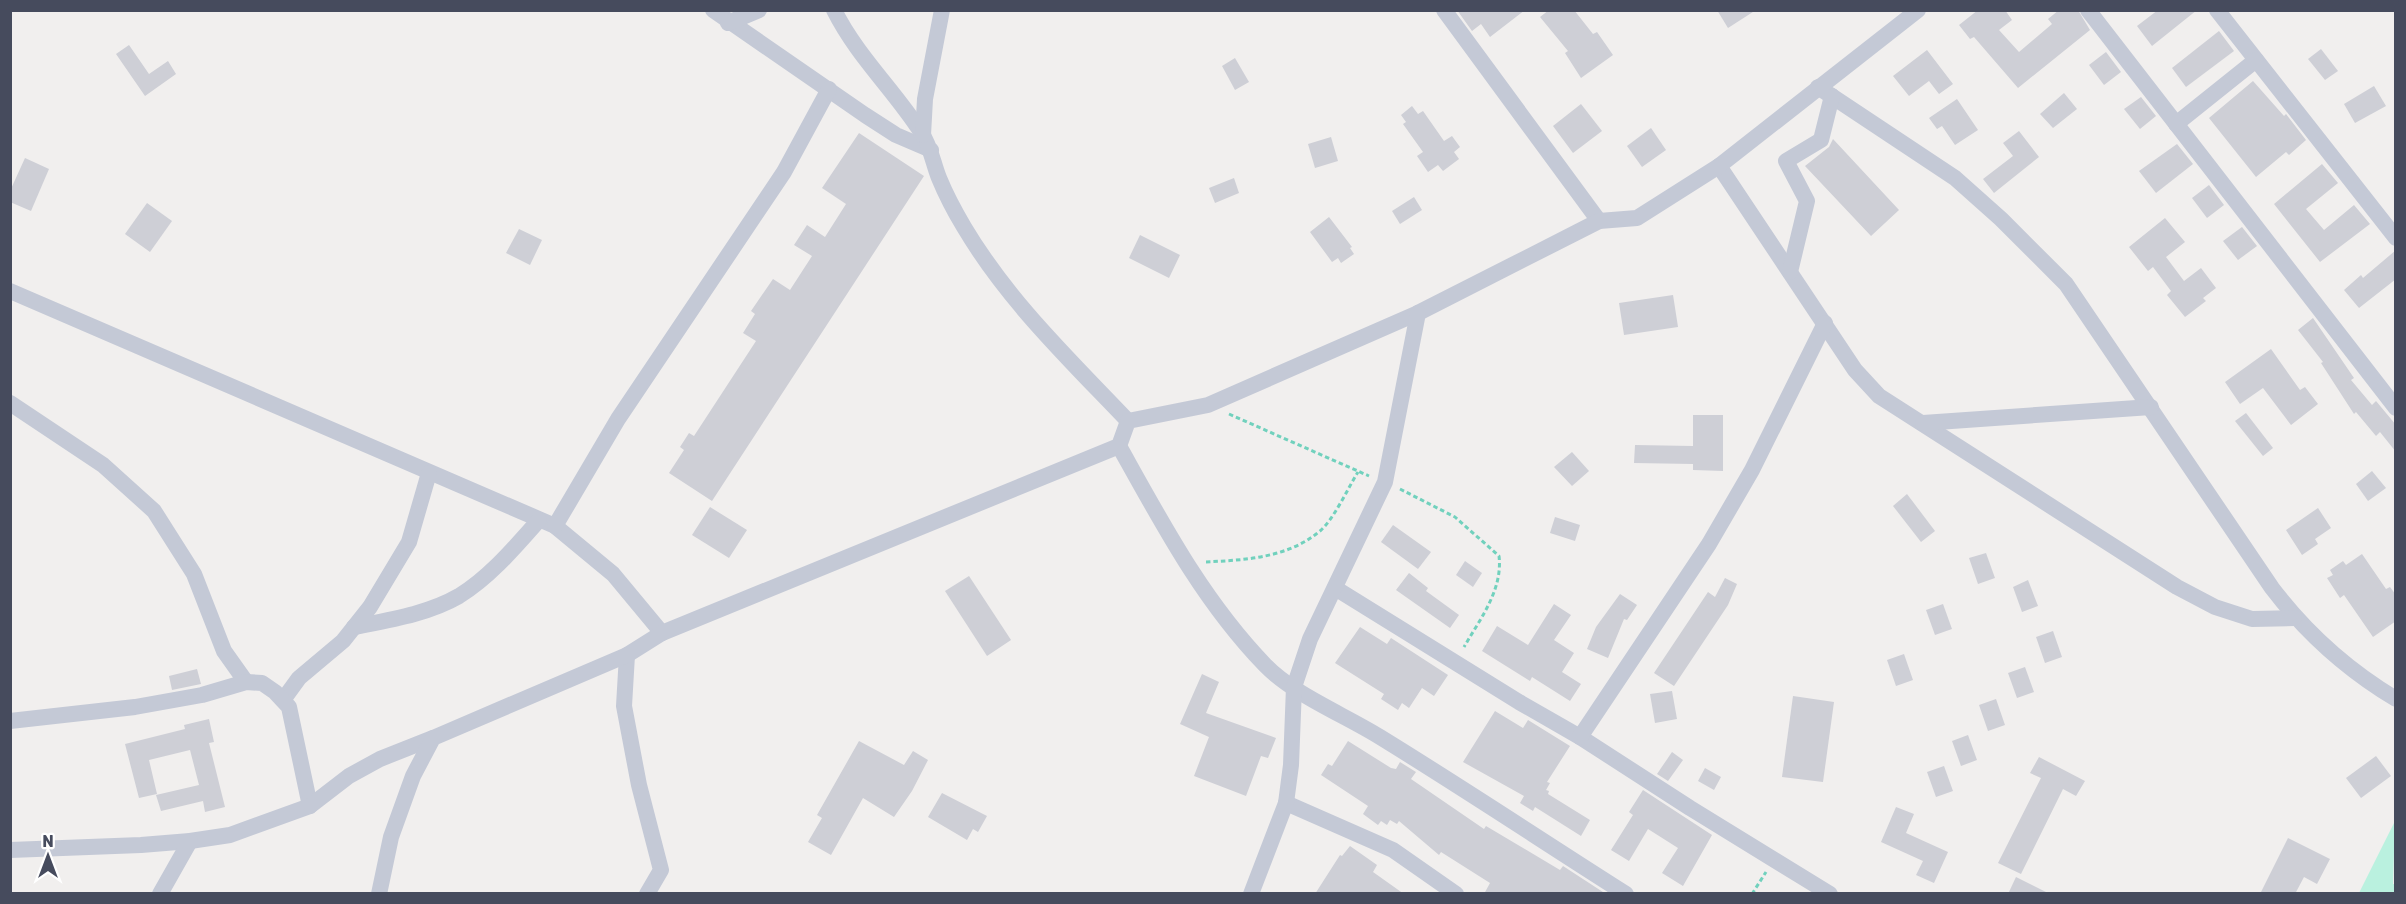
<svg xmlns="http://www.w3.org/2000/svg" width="2406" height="904" font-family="Rubik,sans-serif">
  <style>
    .green { fill: #baf1df }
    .building { fill: #cecfd6 }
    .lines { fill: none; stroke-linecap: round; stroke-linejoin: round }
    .path { stroke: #71d1bd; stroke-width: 3; stroke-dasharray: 4.5 3; stroke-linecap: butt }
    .street { stroke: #c4c9d6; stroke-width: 16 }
  </style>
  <rect width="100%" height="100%" fill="#f1efee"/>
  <!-- green -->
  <polygon class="green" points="2395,821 2393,884 2395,884 2395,893 2359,893"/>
  <!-- building -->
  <g class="building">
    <polygon points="1457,10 1525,10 1490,37 1481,24 1472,31"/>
    <polygon points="1549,10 1574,10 1593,34 1597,32 1613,55 1581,78 1565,53 1568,51 1540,17"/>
    <polygon points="1717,10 1756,10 1728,28"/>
    <polygon points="1978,10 2005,10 2012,20 1999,30 2019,52 2052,24 2048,19 2059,10 2078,10 2090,30 2018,88 1974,37 1970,39 1959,25"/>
    <polygon points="2158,10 2197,10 2152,46 2137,26"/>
    <polygon points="2219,31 2234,51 2186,87 2172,68"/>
    <polygon points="129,45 149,74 168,61 176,74 145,96 116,54"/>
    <polygon points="2321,49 2338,71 2325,80 2308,59"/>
    <polygon points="1927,50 1953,84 1939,94 1929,81 1909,96 1893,76"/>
    <polygon points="2106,52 2121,72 2104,85 2089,65"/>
    <polygon points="1235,58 1249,82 1235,90 1222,66"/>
    <polygon points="2253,81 2284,116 2286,114 2306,140 2289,155 2286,152 2256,177 2209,118"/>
    <polygon points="2374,86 2386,106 2355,123 2344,104"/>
    <polygon points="2064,93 2077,109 2053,128 2040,114"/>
    <polygon points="2141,97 2156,116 2140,129 2124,109"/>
    <polygon points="1957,99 1978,130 1955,145 1942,126 1937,129 1929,118"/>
    <polygon points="1581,104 1602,131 1573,153 1553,126"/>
    <polygon points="1412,106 1418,114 1423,111 1444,141 1452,136 1460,147 1454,152 1459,159 1443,171 1438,165 1428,172 1417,156 1423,152 1403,124 1406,122 1401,115"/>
    <polygon points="1651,128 1666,150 1642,167 1627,146"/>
    <polygon points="2019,131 2039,157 1994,193 1983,179 2013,156 2003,143"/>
    <polygon points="859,133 924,176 712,501 669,473 684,450 680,447 689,433 694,436 756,341 743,333 755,314 751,311 773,279 790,290 812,256 794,245 807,225 825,237 846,204 822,188"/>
    <polygon points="1331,137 1338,161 1315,168 1308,144"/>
    <polygon points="1833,139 1899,210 1871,236 1805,166 1829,147"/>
    <polygon points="2177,144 2193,164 2156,193 2139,171"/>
    <polygon points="25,158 49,169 31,211 10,202 10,191"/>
    <polygon points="2322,164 2338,183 2306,209 2324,230 2354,205 2370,224 2320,262 2274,204"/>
    <polygon points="1234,178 1239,193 1215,203 1209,188"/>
    <polygon points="2209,185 2224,205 2207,218 2192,198"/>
    <polygon points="1414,197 1422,210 1400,224 1392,211"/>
    <polygon points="147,203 172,221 150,252 125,234"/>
    <polygon points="1329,217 1352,247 1350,248 1354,254 1341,263 1338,258 1332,262 1310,232"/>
    <polygon points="2165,218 2185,242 2166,257 2184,281 2201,268 2216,288 2203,298 2206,301 2185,317 2167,295 2171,291 2153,267 2148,271 2129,247"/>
    <polygon points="2242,227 2257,246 2238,260 2223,241"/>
    <polygon points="519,229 542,240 530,265 506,253"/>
    <polygon points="1140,235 1180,255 1169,278 1129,258"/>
    <polygon points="2396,250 2396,279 2359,308 2344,290 2361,275 2363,278"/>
    <polygon points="1673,295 1678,327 1624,335 1619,303"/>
    <polygon points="2313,318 2354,378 2351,380 2372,405 2376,401 2396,425 2396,452 2380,432 2376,436 2356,412 2354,414 2321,363 2323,362 2298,330"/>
    <polygon points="2271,349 2300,390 2305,387 2318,404 2291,425 2263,388 2240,404 2225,382"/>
    <polygon points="2246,413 2273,448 2263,456 2235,421"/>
    <polygon points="1693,415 1723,415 1723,471 1693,470 1693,464 1634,463 1635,445 1693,446"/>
    <polygon points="1572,452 1589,471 1572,486 1554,467"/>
    <polygon points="2372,471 2386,488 2368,501 2356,484"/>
    <polygon points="1907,494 1935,531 1921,542 1893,506"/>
    <polygon points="710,507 747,530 729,558 692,535"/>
    <polygon points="2318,508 2331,528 2315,539 2318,544 2302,555 2286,530"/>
    <polygon points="1555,517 1580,525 1575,541 1550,533"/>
    <polygon points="1393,525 1431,552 1418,569 1381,542"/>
    <polygon points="1986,553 1995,578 1978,584 1969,558"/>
    <polygon points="2362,554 2386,589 2390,587 2396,595 2396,621 2373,637 2344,595 2340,598 2327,578 2333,575 2330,570 2343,561 2346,565"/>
    <polygon points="1465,561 1482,573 1473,587 1456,575"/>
    <polygon points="1409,573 1428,588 1426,591 1459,615 1450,628 1396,590"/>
    <polygon points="969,576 1011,640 987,656 945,591"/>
    <polygon points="1725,578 1737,584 1728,605 1674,686 1654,673 1708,592 1715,597"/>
    <polygon points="2028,580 2038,606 2022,612 2013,587"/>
    <polygon points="1620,594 1637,605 1627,620 1624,619 1608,658 1587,649 1596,627"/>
    <polygon points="1554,604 1571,615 1554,640 1574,653 1562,672 1581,684 1570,701 1532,677 1530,681 1482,651 1497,626 1528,645"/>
    <polygon points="1943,604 1952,629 1935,635 1926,610"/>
    <polygon points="1360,627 1387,644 1391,638 1448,675 1434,696 1422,688 1409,708 1402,703 1398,710 1381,699 1384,694 1335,663"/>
    <polygon points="2053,631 2062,657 2045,663 2036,637"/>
    <polygon points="1904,654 1913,680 1896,686 1887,660"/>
    <polygon points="2025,667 2034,692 2017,698 2008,673"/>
    <polygon points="197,669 201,684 172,690 169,676"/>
    <polygon points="1202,674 1219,682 1206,713 1276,738 1268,758 1261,756 1246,796 1194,776 1209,737 1180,724"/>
    <polygon points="1672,691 1677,719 1655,723 1650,694"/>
    <polygon points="1793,696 1834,702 1823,782 1782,777"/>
    <polygon points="1996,699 2005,725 1988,731 1979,705"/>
    <polygon points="1495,711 1523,728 1528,720 1570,746 1547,782 1550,783 1546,790 1549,791 1548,794 1590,820 1581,836 1535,807 1533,811 1520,803 1524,796 1463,762"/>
    <polygon points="209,719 214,742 209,743 225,807 205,812 203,801 161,811 156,795 199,785 190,750 149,760 157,794 139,798 125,744 185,729 184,725"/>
    <polygon points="1968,735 1977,760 1961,766 1952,741"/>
    <polygon points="859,741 904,765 913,751 928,760 912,791 894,817 863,798 831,855 808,842 822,818 817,815"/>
    <polygon points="1348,741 1391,768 1396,769 1400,762 1416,772 1411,779 1484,829 1486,826 1560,870 1563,866 1606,894 1484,894 1490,883 1441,852 1439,855 1399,821 1397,824 1390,820 1387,825 1381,821 1378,825 1363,814 1368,806 1321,775 1328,764 1332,766"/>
    <polygon points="1672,752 1683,760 1668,781 1657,774"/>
    <polygon points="2376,756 2391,776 2361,798 2346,778"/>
    <polygon points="2039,757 2085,781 2076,796 2063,789 2021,874 1998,863 2041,778 2030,773"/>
    <polygon points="1944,766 1953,791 1936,797 1927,772"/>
    <polygon points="1705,768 1721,777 1714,790 1698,781"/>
    <polygon points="1643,790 1712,835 1683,886 1662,873 1678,848 1648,829 1629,861 1611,850 1633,815 1629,812"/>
    <polygon points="942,793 987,816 978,832 973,829 967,840 928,817"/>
    <polygon points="1896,807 1914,814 1906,833 1948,852 1934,883 1916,875 1923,861 1881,842"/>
    <polygon points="2288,838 2330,859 2317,884 2304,877 2295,894 2260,894"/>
    <polygon points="1350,846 1377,865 1373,872 1404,894 1315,894 1340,855 1342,856"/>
    <polygon points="2016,877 2050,894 2008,894"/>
  </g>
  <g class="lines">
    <!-- path -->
    <g class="path">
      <polyline points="1229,414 1369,476"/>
      <path d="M1400 489 1455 517 1499 556C1503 590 1480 619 1464 647"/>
      <path d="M1206 562C1245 560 1288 558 1320 531 1334 519 1348 488 1358 472"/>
      <polyline points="1752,894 1766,872"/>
    </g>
    <!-- street -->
    <g class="street">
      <polyline points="713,10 865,115 896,135 931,150"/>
      <path d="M834 10C857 56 894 90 921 132 931 147 933 163 939 178 946 195 955 212 964 227 1008 301 1069 359 1128 421"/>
      <polyline points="1444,10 1599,221"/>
      <polyline points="2088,10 2396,408"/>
      <polyline points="2217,10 2396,238"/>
      <polyline points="728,23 759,10"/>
      <path d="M1818 87 1955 178 2001 219 2066 284 2272 588C2307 634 2346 669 2396 699"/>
      <polyline points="2176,124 2256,60"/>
      <polyline points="923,135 925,99 942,10"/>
      <polyline points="1719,166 1855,370 1879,396 2177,587 2215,607 2252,619 2294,618"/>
      <polyline points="1790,272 1807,201 1786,161 1821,140 1832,96"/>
      <polyline points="10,291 555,526 613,574 662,633"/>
      <polyline points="10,403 103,465 154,511 194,574 224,651 246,682"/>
      <polyline points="1923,423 2151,407"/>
      <path d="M1119 446C1162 523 1203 601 1265 665 1294 695 1345 715 1380 737 1463 788 1544 842 1626 894"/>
      <polyline points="555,526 618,419 784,172 829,89"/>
      <polyline points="1335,588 1519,702 1580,737 1690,808 1830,894"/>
      <path d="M354 627C389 620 428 614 459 596 490 577 516 546 539 520"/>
      <polyline points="627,655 624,706 639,785 661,870 647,894"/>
      <polyline points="283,700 299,678 343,641 370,607 409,542 429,473"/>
      <polyline points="10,721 135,707 202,695 246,682 262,683 275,692 289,707 310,806"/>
      <polyline points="1580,737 1709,544 1752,470 1825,323"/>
      <polyline points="1286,803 1393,850 1456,894"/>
      <polyline points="10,850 141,845 190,841 230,835 310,806 349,776 380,759 433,738"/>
      <polyline points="160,894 190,841"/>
      <polyline points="379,894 391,837 413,776 433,738 627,655 662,633 1119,446 1128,421 1208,405 1418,313 1599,221 1637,218 1719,166 1918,10"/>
      <polyline points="1251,894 1286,803 1291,765 1294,687 1310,639 1385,482 1418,313"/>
    </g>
  </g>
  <!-- border -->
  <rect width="2406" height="904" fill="none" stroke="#464b5d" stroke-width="24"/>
  <!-- north arrow -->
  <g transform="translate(48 856)" stroke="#ffffff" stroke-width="4.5" paint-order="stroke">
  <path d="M0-4.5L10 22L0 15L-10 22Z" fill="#464b5d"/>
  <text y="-9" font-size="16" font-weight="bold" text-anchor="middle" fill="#464b5d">N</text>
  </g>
</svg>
